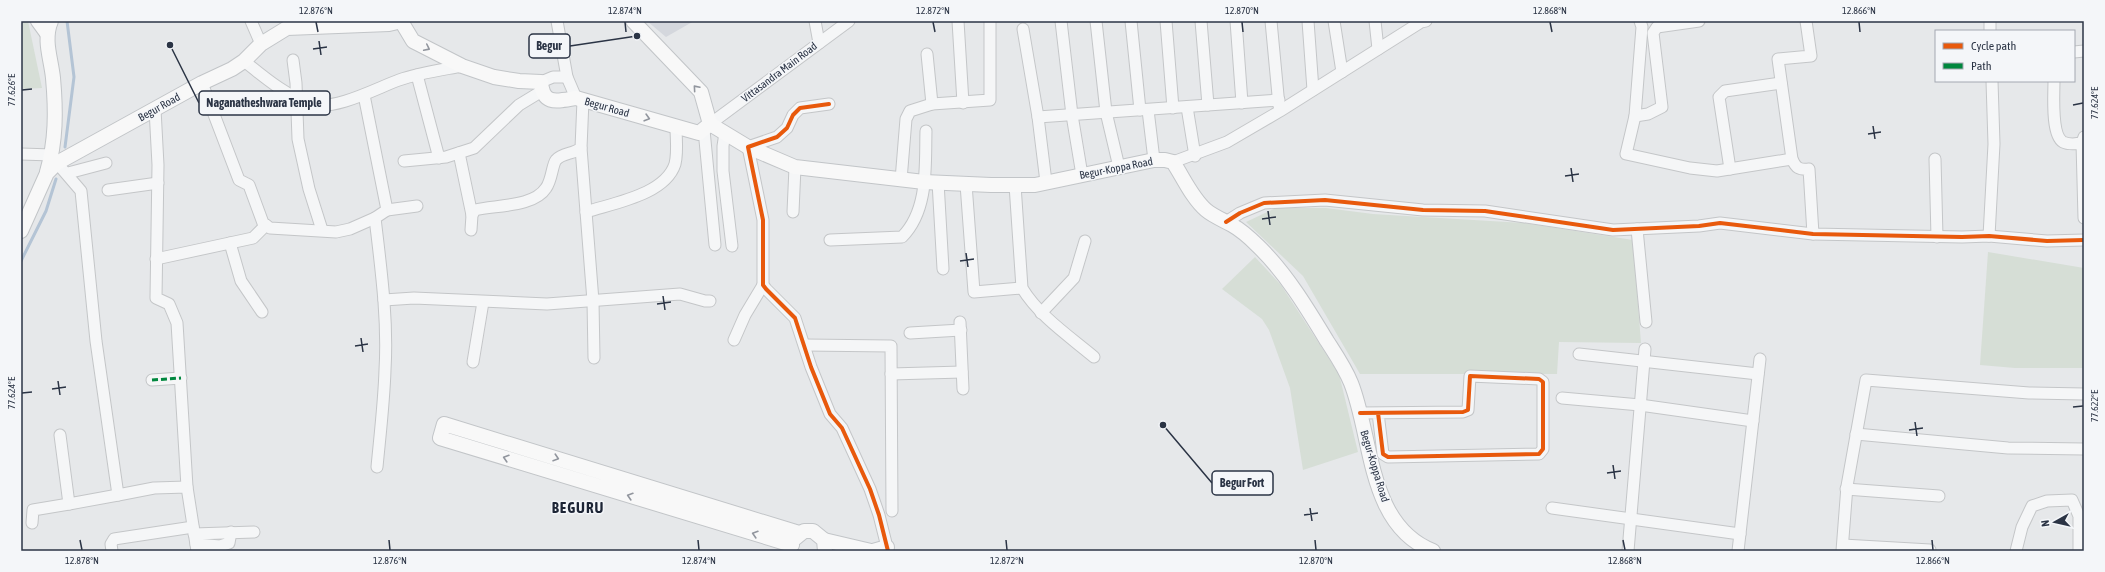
<svg xmlns="http://www.w3.org/2000/svg" width="2105" height="572" font-family="'Asap Condensed',sans-serif">
  <style>
    .built { fill: #d4d7dd }
    .green { fill: #d6ded6 }
    .lines { fill: none; stroke-linecap: round; stroke-linejoin: round }
    .stream { stroke: #b4c4d5; stroke-width: 3 }
    .minor-casing { stroke: #c4c6c8; stroke-width: 13 }
    .major-casing { stroke: #c2c5c8; stroke-width: 16 }
    .minor { stroke: #f5f6f7; stroke-width: 11 }
    .major { stroke: #f8f8f8; stroke-width: 14 }
    .quiet { stroke: #00873e; stroke-width: 3; stroke-dasharray: 6 3; stroke-linecap: butt }
    .cycleway-casing { stroke: #f4f6f9; stroke-width: 6 }
    .cycleway { stroke: #e8590c; stroke-width: 4 }
    .oneway { stroke: #92969e }
    .ticks { fill: none; stroke: #2b3445; stroke-width: 1.5 }
    .labels { text-anchor: middle; dominant-baseline: central; stroke-width: 3; stroke-linejoin: round; paint-order: stroke }
    .street-label { font-size: 11px; fill: #2b3445; stroke: #f4f6f9 }
    .district-label { font-size: 15px; font-weight: bold; letter-spacing: 1px; fill: #1d2536; stroke: #f4f6f9 }
    .leader { fill: none; stroke: #2b3445; stroke-width: 1.5 }
    .callout-dot { fill: #2b3445; stroke: #f4f6f9; stroke-width: 1.5 }
    .callout { fill: #f4f6f9; stroke: #2b3445; stroke-width: 1.5 }
    .callout-label { font-size: 12px; text-anchor: middle; font-weight: bold; fill: #2b3445 }
    .neatline { fill: none; stroke: #2b3445; stroke-width: 1.5 }
    .ticks-label { font-size: 10px; text-anchor: middle; fill: #2b3445 }
  </style>
  <rect width="100%" height="100%" fill="#e6e8ea"/>
  <!-- built -->
  <polygon class="built" points="647,21 694,21 666,37"/>
  <!-- green -->
  <g class="green">
    <polygon points="21,21 28,21 42,88 21,89"/>
    <polygon points="1276,208 1326,208 1373,214 1524,223 1633,240 1641,343 1559,342 1557,374 1360,374 1303,276 1246,222"/>
    <polygon points="1988,252 2084,268 2084,368 2015,368 1980,365"/>
    <polygon points="1255,257 1281,285 1339,374 1358,452 1303,470 1290,388 1269,330 1262,319 1222,289"/>
  </g>
  <g class="lines">
    <!-- stream -->
    <g class="stream">
      <polyline points="65,147 74,77 67,21"/>
      <polyline points="21,261 46,211 56,179"/>
    </g>
    <defs>
      <g id="minor">
        <polyline points="251,21 261,44"/>
        <polyline points="557,21 567,77 576,98"/>
        <polyline points="815,21 819,43"/>
        <polyline points="958,21 963,103"/>
        <polyline points="1061,21 1072,115 1082,175"/>
        <polyline points="1096,21 1106,112 1119,167"/>
        <polyline points="1131,21 1140,110"/>
        <polyline points="1166,21 1173,108"/>
        <polyline points="1201,21 1208,105"/>
        <polyline points="1236,21 1242,103"/>
        <polyline points="1271,21 1279,106"/>
        <polyline points="1308,21 1313,90"/>
        <polyline points="1334,21 1342,72"/>
        <polyline points="1375,21 1378,49"/>
        <polyline points="1640,21 1642,27 1635,116 1626,154 1690,168 1717,171 1792,159"/>
        <path d="M1806 21 1811 56 1778 59 1792 159C1796 168 1799 170 1809 169L1813 234"/>
        <polyline points="1990,21 1990,31"/>
        <polyline points="1023,29 1038,117 1046,182"/>
        <polyline points="2074,52 2084,51"/>
        <polyline points="927,54 932,104"/>
        <polyline points="293,60 296,83 298,139 309,189 322,230"/>
        <path d="M244 61C264 77 286 96 311 104 335 111 377 88 399 80 419 73 441 70 462 66"/>
        <polyline points="417,75 439,158"/>
        <path d="M2054 81C2054 94 2051 135 2063 142 2069 145 2076 144 2082 143"/>
        <polyline points="541,82 553,77 567,77"/>
        <polyline points="202,83 239,180 249,185 263,223 270,228 336,232 350,229 375,218"/>
        <path d="M364 95 387 210 375 218C381 269 388 319 385 370 384 402 380 435 377 467"/>
        <polyline points="829,104 800,108 793,115 787,128 777,137 748,147 763,220 763,285 766,289 795,318 811,367 830,414 842,428 870,489 879,515 888,551"/>
        <polyline points="1187,107 1195,156"/>
        <polyline points="155,109 158,165 156,298 169,304 177,323 187,487"/>
        <polyline points="1148,110 1154,160"/>
        <polyline points="1635,116 1648,114 1662,107 1653,33 1657,27 1699,21"/>
        <polyline points="1038,117 1279,100"/>
        <polyline points="710,124 849,21"/>
        <polyline points="704,130 715,245"/>
        <polyline points="725,133 723,146 723,171 732,246"/>
        <polyline points="2084,137 2082,143 2084,218"/>
        <polyline points="581,148 593,301 594,358"/>
        <polyline points="459,153 472,215"/>
        <polyline points="21,154 52,155"/>
        <polyline points="1935,159 1937,237"/>
        <polyline points="404,161 446,157 474,148 519,105 542,91"/>
        <polyline points="1173,162 1227,142 1280,111 1421,22 1426,21"/>
        <polyline points="57,163 81,191 96,341 118,495 154,488 187,487 197,551"/>
        <polyline points="1730,169 1719,97 1725,91 1781,83"/>
        <polyline points="68,173 106,163"/>
        <polyline points="901,180 906,119 910,111 932,104 990,100 990,21"/>
        <polyline points="938,182 943,269"/>
        <polyline points="966,184 974,292 1022,288"/>
        <path d="M1015 185 1022 288C1039 316 1069 336 1094 357"/>
        <polyline points="108,190 158,183"/>
        <polyline points="387,210 417,206"/>
        <path d="M586 212C613 203 665 195 675 164 678 152 676 139 676 127"/>
        <polyline points="793,212 795,167"/>
        <polyline points="1226,222 1240,213 1264,203 1325,200 1423,210 1485,211 1613,230 1699,226 1720,223 1813,234 1962,237 1989,236 2047,241 2084,240"/>
        <polyline points="1637,229 1646,322"/>
        <path d="M471 230 472 215 475 210C496 205 534 207 546 188 552 180 552 165 556 160 562 153 574 154 581 148L583 100"/>
        <polyline points="1989,236 1994,144 1992,81"/>
        <path d="M830 240 902 237C929 210 925 165 926 131"/>
        <polyline points="230,243 241,281 262,312"/>
        <polyline points="156,259 253,238 266,225"/>
        <polyline points="384,300 414,298 547,304 680,294 705,301 710,301"/>
        <polyline points="1041,313 1074,278 1085,241"/>
        <polyline points="960,322 963,389"/>
        <polyline points="910,333 961,330"/>
        <polyline points="734,340 745,315 763,285"/>
        <polyline points="805,345 891,346 892,511"/>
        <polyline points="1579,354 1758,374"/>
        <polyline points="473,362 483,302"/>
        <polyline points="891,374 962,372"/>
        <polyline points="152,380 181,378"/>
        <polyline points="1562,398 1640,405 1753,421"/>
        <polyline points="1360,413 1463,412 1468,410 1470,376 1539,379 1543,382 1543,449 1539,454 1388,457 1383,454 1378,413"/>
        <polyline points="1856,434 2008,448 2084,449"/>
        <polyline points="60,435 69,504 118,495"/>
        <polyline points="1846,489 1939,496"/>
        <polyline points="1552,508 1740,534"/>
        <polyline points="32,523 33,510 69,504"/>
        <polyline points="194,534 254,532"/>
        <polyline points="196,544 220,546 229,543 231,532"/>
        <polyline points="1843,545 1930,550"/>
        <polyline points="112,551 111,544 114,539 193,527"/>
        <polyline points="1628,551 1645,349"/>
        <polyline points="1738,551 1760,359"/>
        <polyline points="1842,551 1847,486 1866,380 2029,393 2084,394"/>
        <polyline points="2016,551 2022,527 2032,506 2047,501 2072,500 2079,516 2079,551"/>
      </g>
      <g id="major">
        <polyline points="38,21 46,32"/>
        <path d="M401 21 413 41 462 66 494 77 519 81 541 82C543 106 557 101 576 98L699 133 710 124"/>
        <polyline points="633,21 701,92 710,124"/>
        <path d="M710 124 748 147 795 167 924 182 991 185H1035L1154 160H1165L1173 162C1183 177 1192 198 1206 210 1213 216 1223 220 1232 225 1241 230 1250 238 1258 246 1286 273 1307 308 1327 341 1336 355 1345 368 1351 383 1373 438 1367 525 1433 551"/>
        <path d="M47 172C56 141 56 111 53 78 51 58 43 40 51 21"/>
        <polyline points="21,231 47,173 57,163 202,83 232,69 244,61 261,44 287,28 389,24 402,21"/>
        <polyline points="793,540 804,531 813,531 824,540 825,551"/>
        <polyline points="824,540 871,551"/>
        <polyline points="792,545 440,438 444,424 799,533"/>
        <polyline points="873,551 887,547"/>
      </g>
    </defs>
    <!-- minor casing -->
    <use href="#minor" class="minor-casing"/>
    <!-- major casing -->
    <use href="#major" class="major-casing"/>
    <!-- minor -->
    <use href="#minor" class="minor"/>
    <!-- major -->
    <use href="#major" class="major"/>
    <!-- quiet -->
    <polyline class="quiet" points="152,380 181,378"/>
    <defs>
      <g id="cycleway">
        <polyline points="829,104 800,108 793,115 787,128 777,137 748,147 763,220 763,285 766,289 795,318 811,367 830,414 842,428 870,489 879,515 888,551"/>
        <polyline points="1226,222 1240,213 1264,203 1325,200 1423,210 1485,211 1613,230 1699,226 1720,223 1813,234 1962,237 1989,236 2047,241 2084,240"/>
        <polyline points="1360,413 1463,412 1468,410 1470,376 1539,379 1543,382 1543,449 1539,454 1388,457 1383,454 1378,413"/>
      </g>
    </defs>
    <!-- cycleway casing -->
    <use href="#cycleway" class="cycleway-casing"/>
    <!-- cycleway -->
    <use href="#cycleway" class="cycleway"/>
  </g>
  <!-- one-way arrows -->
  <defs><path id="oneway-chevron" d="M-2-3.5L2.5 0L-2 3.5" fill="none" stroke-width="1.6" stroke-linecap="round" stroke-linejoin="round"/></defs>
  <g class="oneway">
    <use href="#oneway-chevron" transform="translate(427 48) rotate(26)"/>
    <use href="#oneway-chevron" transform="translate(696 88) rotate(-131)"/>
    <use href="#oneway-chevron" transform="translate(647 118) rotate(16)"/>
    <use href="#oneway-chevron" transform="translate(506 458) rotate(-163)"/>
    <use href="#oneway-chevron" transform="translate(556 458) rotate(18)"/>
    <use href="#oneway-chevron" transform="translate(630 496) rotate(-163)"/>
    <use href="#oneway-chevron" transform="translate(755 534) rotate(-163)"/>
  </g>
  <!-- ticks -->
  <path class="ticks" d="M316 22 318 32M625 22 626 32M933 22 935 32M1242 22 1243 32M1550 22 1552 32M1859 22 1860 32M319 41 321 55M313 49 327 47M22 90 32 89M2073 105 2083 103M1873 126 1875 139M1868 134 1881 132M1571 168 1573 182M1565 176 1579 174M1268 211 1270 225M1262 219 1276 217M966 253 968 267M960 261 974 259M663 296 665 310M657 304 671 302M361 338 363 352M355 346 368 344M58 381 60 395M52 389 66 387M22 393 32 392M2073 407 2083 406M1915 422 1917 436M1909 430 1923 428M1613 465 1615 479M1607 473 1621 471M1310 508 1312 521M1304 515 1318 513M80 540 82 550M389 540 390 550M698 540 699 550M1006 540 1007 550M1315 540 1316 550M1623 540 1625 550M1932 540 1933 550"/>
  <g class="labels">
    <!-- street labels -->
    <g class="street-label">
      <text transform="translate(779 72) rotate(-37)">Vittasandra Main Road</text>
      <text transform="translate(159 107) rotate(-29)">Begur Road</text>
      <text transform="translate(607 107) rotate(16)">Begur Road</text>
      <text transform="translate(1116 168) rotate(-11)">Begur-Koppa Road</text>
      <text transform="translate(1375 466) rotate(73)">Begur-Koppa Road</text>
    </g>
    <!-- district labels -->
    <g class="district-label">
      <text x="578" y="507">BEGURU</text>
    </g>
  </g>
  <!-- callouts -->
  <path class="leader" d="M637 36L570 46M170 45L199 103M1163 425L1212 483"/>
  <g class="callout-dot">
    <circle cx="637" cy="36" r="4"/>
    <circle cx="170" cy="45" r="4"/>
    <circle cx="1163" cy="425" r="4"/>
  </g>
  <g class="callout">
    <rect x="529" y="34" width="41" height="24" rx="4"/>
    <rect x="199" y="91" width="131" height="24" rx="4"/>
    <rect x="1212" y="471" width="61" height="24" rx="4"/>
  </g>
  <g class="callout-label">
    <text x="549" y="50">Begur</text>
    <text x="264" y="107">Naganatheshwara Temple</text>
    <text x="1242" y="487">Begur Fort</text>
  </g>
  <!-- border -->
  <rect width="2105" height="572" fill="none" stroke="#f4f6f9" stroke-width="44"/>
  <!-- legend -->
  <rect x="1935" y="30" width="140" height="52" fill="#f4f6f9" stroke="#a4a8b1"/>
  <rect x="1943" y="43" width="20" height="6" fill="#e8590c" stroke="#a4a8b1"/>
  <text x="1971" y="50" font-size="12" fill="#2b3445">Cycle path</text>
  <rect x="1943" y="63" width="20" height="6" fill="#00873e" stroke="#a4a8b1"/>
  <text x="1971" y="70" font-size="12" fill="#2b3445">Path</text>
  <!-- north arrow -->
  <g transform="translate(2055 522) rotate(262)" stroke="#f4f6f9" stroke-width="3" paint-order="stroke">
  <path d="M0-3L7 15L0 10L-7 15Z" fill="#2b3445"/>
  <text y="-6" font-size="11" font-weight="bold" text-anchor="middle" fill="#2b3445">N</text>
  </g>
  <rect x="22" y="22" width="2061" height="528" class="neatline"/>
  <g class="ticks-label">
    <text x="316" y="14">12.876°N</text>
    <text x="625" y="14">12.874°N</text>
    <text x="933" y="14">12.872°N</text>
    <text x="1242" y="14">12.870°N</text>
    <text x="1550" y="14">12.868°N</text>
    <text x="1859" y="14">12.866°N</text>
    <text transform="translate(11 90) rotate(-90)" y="4">77.626°E</text>
    <text transform="translate(2094 103) rotate(-90)" y="4">77.624°E</text>
    <text transform="translate(11 393) rotate(-90)" y="4">77.624°E</text>
    <text transform="translate(2094 406) rotate(-90)" y="4">77.622°E</text>
    <text x="82" y="564">12.878°N</text>
    <text x="390" y="564">12.876°N</text>
    <text x="699" y="564">12.874°N</text>
    <text x="1007" y="564">12.872°N</text>
    <text x="1316" y="564">12.870°N</text>
    <text x="1625" y="564">12.868°N</text>
    <text x="1933" y="564">12.866°N</text>
  </g>
</svg>
